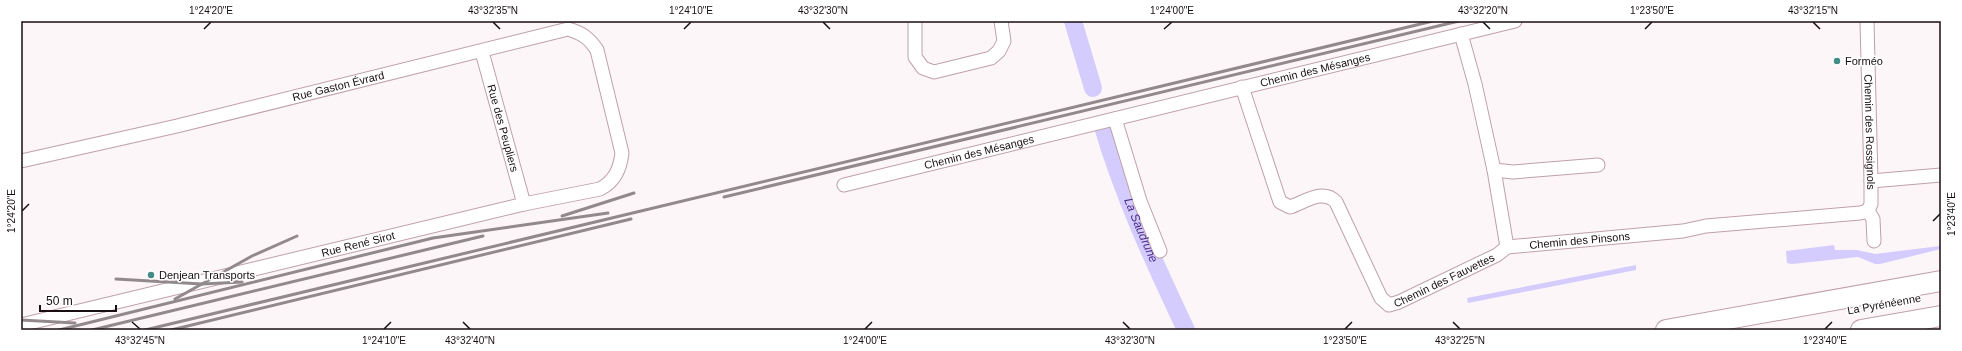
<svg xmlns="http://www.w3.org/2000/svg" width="1962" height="351" font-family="Arial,sans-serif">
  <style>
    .water { fill: #d5ccfe }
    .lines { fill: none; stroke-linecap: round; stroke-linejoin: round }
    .river { stroke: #d5ccfe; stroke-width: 18 }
    .minor-casing { stroke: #bea1a8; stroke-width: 15 }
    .highway-casing { stroke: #bea1a8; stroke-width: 22 }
    .minor { stroke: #fff; stroke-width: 13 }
    .highway { stroke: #fff; stroke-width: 20 }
    .rail { stroke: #91898b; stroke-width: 3 }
    .ticks { fill: none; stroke: #180e11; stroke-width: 1.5 }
    .poi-dot { fill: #448c87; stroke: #fff; stroke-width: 1.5 }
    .labels { text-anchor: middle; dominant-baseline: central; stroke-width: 3; stroke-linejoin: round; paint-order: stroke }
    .poi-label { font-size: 11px; fill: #180e11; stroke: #fff; text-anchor: start }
    .street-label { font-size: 11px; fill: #180e11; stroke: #fff }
    .water-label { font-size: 12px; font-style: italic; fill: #492d89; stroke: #fff }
    .neatline { fill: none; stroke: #180e11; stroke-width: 1.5 }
    .ticks-label { font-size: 10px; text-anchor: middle; fill: #180e11 }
  </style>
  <rect width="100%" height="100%" fill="#fdf6f8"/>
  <!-- water -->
  <g class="water">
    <polygon points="1834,245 1835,250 1857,250 1875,254 1940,246 1941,249 1880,264 1875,264 1858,257 1792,264 1787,263 1786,251"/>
    <polygon points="1636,265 1636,270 1468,303 1467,298"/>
  </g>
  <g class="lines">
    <!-- river -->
    <g class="river">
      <polyline points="1073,21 1093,88"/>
      <path id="s1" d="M1103 127C1124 198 1155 264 1186 330"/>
    </g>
    <defs>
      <g id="minor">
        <polyline points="915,21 915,57 923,68 934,72 991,58 999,51 1004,41 1001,21"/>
        <path id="s2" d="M1867 21 1871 181V204L1868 211 1873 219 1874 241"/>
        <path id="s3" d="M1461 34 1475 84 1494 170 1507 247 1683 231 1706 226 1860 213 1868 211"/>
        <path id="s4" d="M482 52 524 204"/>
        <path id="s5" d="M1242 87 1280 202 1290 207C1305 202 1323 188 1336 202L1381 298 1389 305 1399 302 1497 255 1507 247"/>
        <polyline points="1115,119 1140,201 1160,251"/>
        <path id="s6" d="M21 161 177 126 568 29C582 33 589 38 597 50L622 153C620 169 615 181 600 189L524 204 21 325"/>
        <polyline points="1494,170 1513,172 1598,165"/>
        <polyline points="1871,181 1941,175"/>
        <path id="s7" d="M844 185 1515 21"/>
      </g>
      <g id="highway">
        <polyline points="1666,330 1941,281"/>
        <polyline points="1861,330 1941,316"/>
      </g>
    </defs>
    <!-- minor casing -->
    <use href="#minor" class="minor-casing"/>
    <!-- highway casing -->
    <use href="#highway" class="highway-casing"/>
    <!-- minor -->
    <use href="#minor" class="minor"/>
    <!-- highway -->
    <use href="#highway" class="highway"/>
    <!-- rail -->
    <g class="rail">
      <polyline points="724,197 1459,21"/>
      <polyline points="562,216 634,193"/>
      <polyline points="116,279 202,284 242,282"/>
      <polyline points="175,299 252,256 297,236"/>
      <polyline points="21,320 75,323"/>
      <polyline points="59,330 433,238 608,213"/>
      <polyline points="92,330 483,236"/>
      <polyline points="145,330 1433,21"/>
      <polyline points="171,330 631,219"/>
    </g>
  </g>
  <!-- ticks -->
  <path class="ticks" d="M493 22 500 29M823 22 830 29M1483 22 1490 29M1813 22 1820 29M204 29 211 22M684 29 691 22M1164 29 1172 22M1645 29 1652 22M22 211 29 204M1933 221 1940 214M132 322 140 329M463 322 470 329M1123 322 1130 329M1453 322 1460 329M384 329 391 322M865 329 872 322M1345 329 1352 322M1825 329 1832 322"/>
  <!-- markers -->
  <g class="poi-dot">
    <circle cx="1837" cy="61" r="4"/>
    <circle cx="151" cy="275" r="4"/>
  </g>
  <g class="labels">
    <!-- poi labels -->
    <g class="poi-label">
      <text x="1845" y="61">Forméo</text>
      <text x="159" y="275">Denjean Transports</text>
    </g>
    <!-- street labels -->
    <g class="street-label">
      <text stroke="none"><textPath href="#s7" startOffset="485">Chemin des Mésanges</textPath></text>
      <text stroke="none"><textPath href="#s6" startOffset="326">Rue Gaston Évrard</textPath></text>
      <text stroke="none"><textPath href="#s4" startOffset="79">Rue des Peupliers</textPath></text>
      <text stroke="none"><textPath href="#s2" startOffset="111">Chemin des Rossignols</textPath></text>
      <text stroke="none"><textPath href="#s7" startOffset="139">Chemin des Mésanges</textPath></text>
      <text stroke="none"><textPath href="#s3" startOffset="291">Chemin des Pinsons</textPath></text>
      <text transform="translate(358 244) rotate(-14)">Rue René Sirot</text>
      <text stroke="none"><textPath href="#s5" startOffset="359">Chemin des Fauvettes</textPath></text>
      <text transform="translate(1884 304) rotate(-10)">La Pyrénéenne</text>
    </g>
    <!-- water labels -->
    <g class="water-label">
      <text stroke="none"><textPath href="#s1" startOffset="110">La Saudrune</textPath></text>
    </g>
  </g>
  <!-- border -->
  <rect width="1962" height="351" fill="none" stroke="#ffffff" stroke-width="44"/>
  <!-- scale -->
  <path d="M40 305v6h76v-6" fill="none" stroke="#180e11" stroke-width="2"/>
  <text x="46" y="305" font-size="12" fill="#180e11" stroke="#ffffff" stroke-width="3" paint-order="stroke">50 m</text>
  <rect x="22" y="22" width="1918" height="307" class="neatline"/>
  <g class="ticks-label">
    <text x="211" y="14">1°24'20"E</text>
    <text x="493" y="14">43°32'35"N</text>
    <text x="691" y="14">1°24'10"E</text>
    <text x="823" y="14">43°32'30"N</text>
    <text x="1172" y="14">1°24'00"E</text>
    <text x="1483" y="14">43°32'20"N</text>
    <text x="1652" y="14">1°23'50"E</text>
    <text x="1813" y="14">43°32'15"N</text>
    <text transform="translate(11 211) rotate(-90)" y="4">1°24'20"E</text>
    <text transform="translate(1951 214) rotate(-90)" y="4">1°23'40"E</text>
    <text x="140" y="344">43°32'45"N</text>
    <text x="384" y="344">1°24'10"E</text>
    <text x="470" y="344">43°32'40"N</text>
    <text x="865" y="344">1°24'00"E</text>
    <text x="1130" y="344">43°32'30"N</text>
    <text x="1345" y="344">1°23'50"E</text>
    <text x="1460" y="344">43°32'25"N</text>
    <text x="1825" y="344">1°23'40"E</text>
  </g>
</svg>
